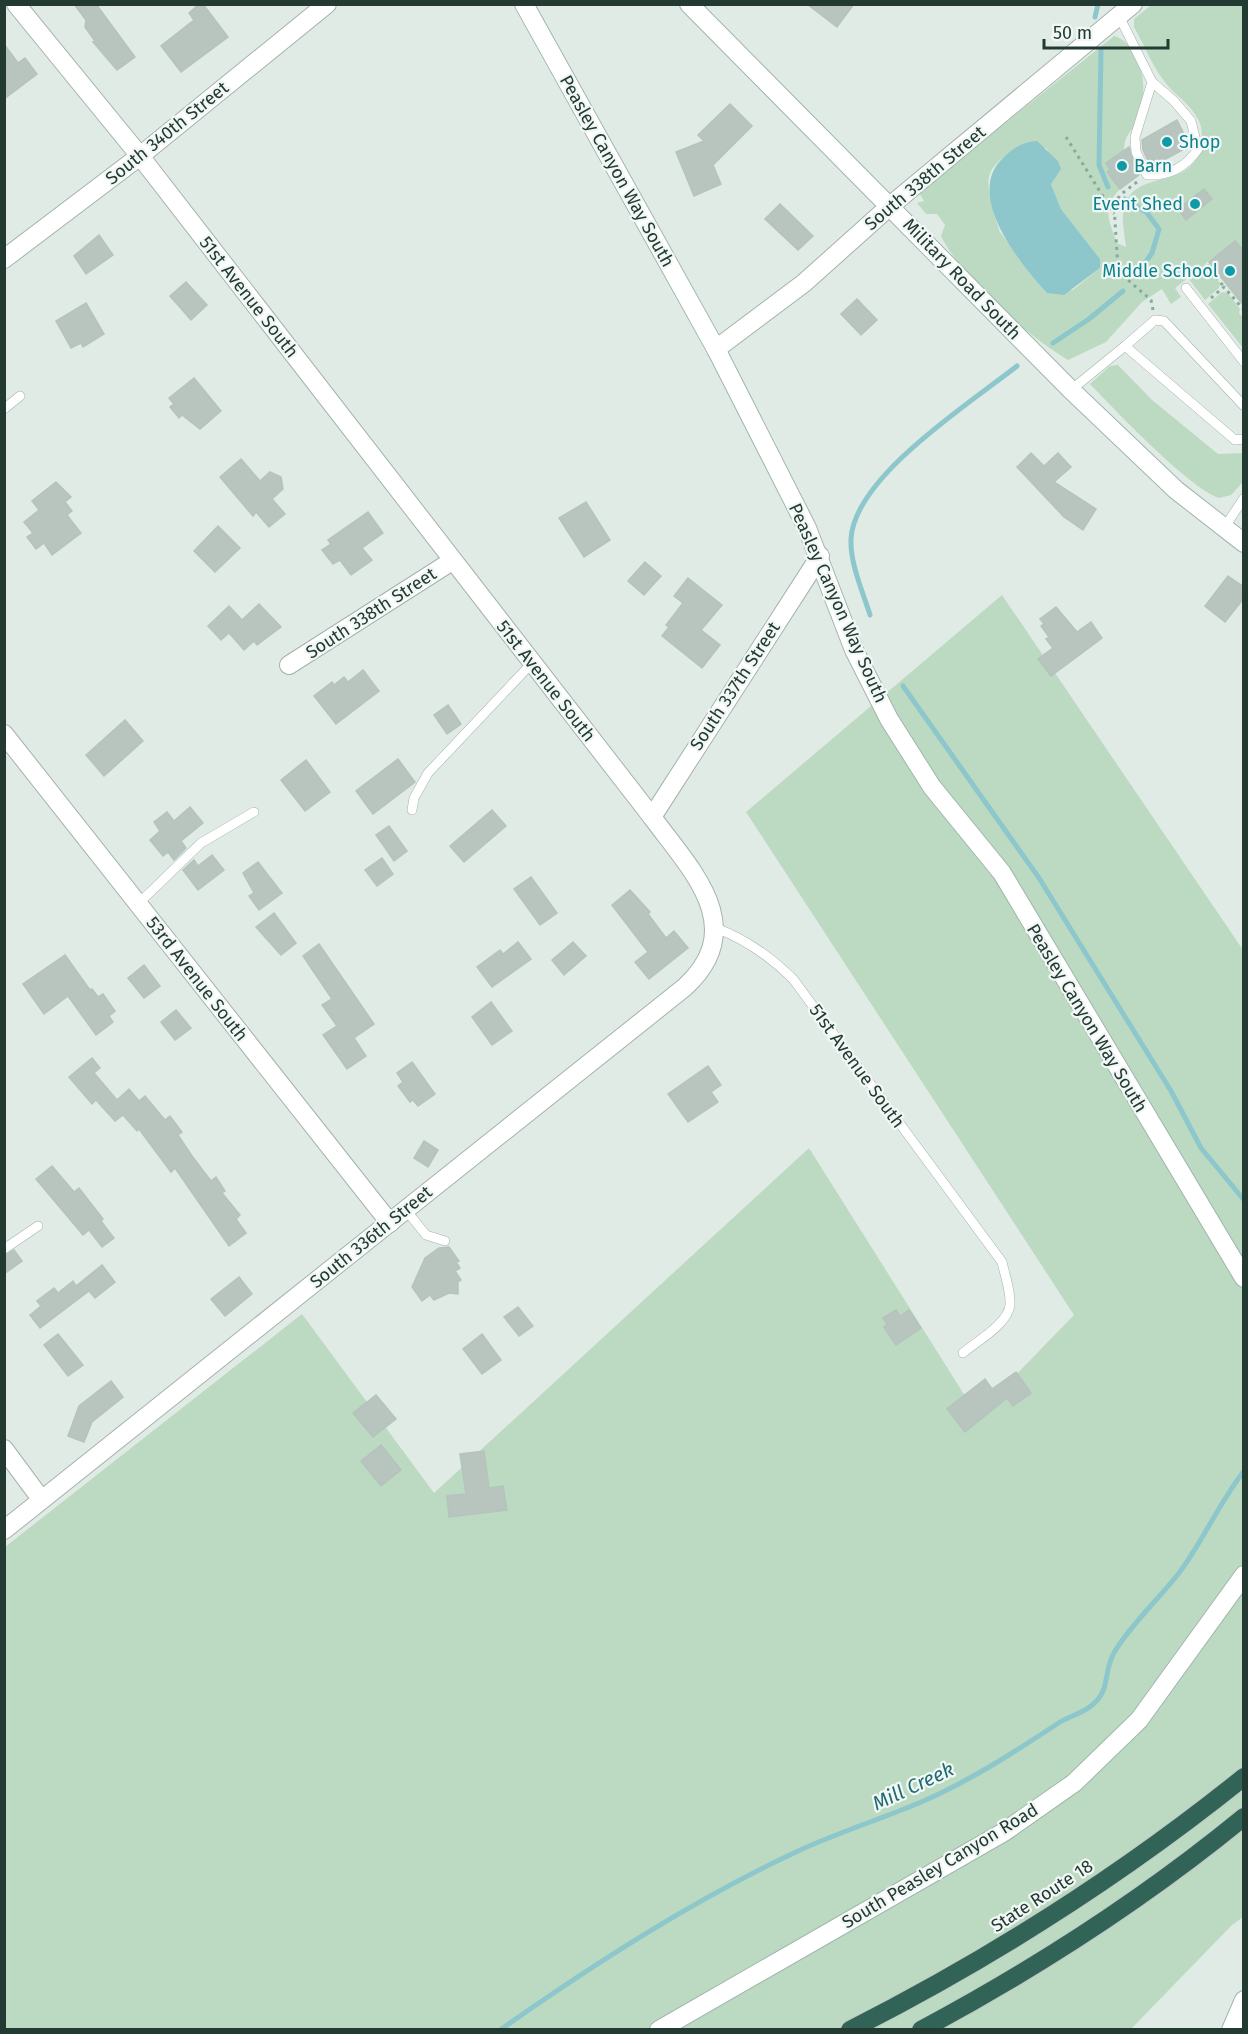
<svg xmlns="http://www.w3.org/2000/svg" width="1248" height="2034" font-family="'Fira Sans',sans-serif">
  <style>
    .green { fill: #bbdac1; fill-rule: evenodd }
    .water { fill: #8dc7cc }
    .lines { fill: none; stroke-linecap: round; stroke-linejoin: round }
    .stream { stroke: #8dc7cc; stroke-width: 5 }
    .building { fill: #b7c5be; stroke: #b4c4bc; stroke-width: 1.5 }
    .lane-casing { stroke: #a4b2ac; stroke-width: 10 }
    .street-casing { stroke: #a4b2ac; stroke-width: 20 }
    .secondary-casing { stroke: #a1b6ad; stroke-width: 20 }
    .highway-casing { stroke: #c1c8c6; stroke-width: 20 }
    .path { stroke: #84ac9c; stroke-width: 3; stroke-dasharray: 3 4.5; stroke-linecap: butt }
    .lane { stroke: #fff; stroke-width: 9 }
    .street { stroke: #fff; stroke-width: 18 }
    .secondary { stroke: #fff; stroke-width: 18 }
    .highway { stroke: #316456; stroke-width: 18 }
    .culture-dot { fill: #0f9aa8; stroke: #f1f7f4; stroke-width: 2 }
    .labels { text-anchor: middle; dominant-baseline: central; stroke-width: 4.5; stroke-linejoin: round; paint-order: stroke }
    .street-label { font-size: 18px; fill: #233a32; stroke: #f1f7f4 }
    .culture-label { font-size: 18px; fill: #0d838f; stroke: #f1f7f4; text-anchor: start }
    .water-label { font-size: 20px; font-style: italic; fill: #216a72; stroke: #f1f7f4 }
  </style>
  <rect width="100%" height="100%" fill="#e1ebe6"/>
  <!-- green -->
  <g class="green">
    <path d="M1151 5H1243V251L1235 241 1205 264 1220 283 1219 288 1205 300 1188 278 1175 288 1181 297 1171 304 1162 289 1142 302 1106 342 1068 360C1026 335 963 280 941 236L945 225 937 214H926L917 203 924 201 919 192 1114 36C1125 39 1131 47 1136 58 1147 78 1145 104 1134 125 1128 137 1125 135 1124 150L1106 163 1110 170 1108 172 1120 189C1101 209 1109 220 1117 243L1126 247C1124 230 1118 209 1131 194 1152 172 1191 186 1200 148 1202 140 1203 129 1199 121 1191 105 1180 99 1169 87 1154 71 1145 46 1134 27V19ZM1046 148 1060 168 1051 184 1061 209 1100 259V268L1073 290 1046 292 1000 232C996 220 986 189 989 177 991 165 1005 156 1014 149Z"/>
    <polygon points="1222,292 1228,293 1240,309 1239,313 1243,318 1243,348 1208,304"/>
    <path d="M1118 365 1152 400 1218 454 1243 453V482L1231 495 1219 498C1189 488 1114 409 1090 384L1110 366Z"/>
    <polygon points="1002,595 1243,950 1243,1917 1232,1925 1131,2029 5,2030 5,1547 302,1314 434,1493 809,1148 977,1415 1074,1315 746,812"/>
  </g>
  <!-- water -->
  <path class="water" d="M1037 141 1058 161 1061 169 1051 184 1061 209 1100 259V268L1064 295 1047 293C1019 262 962 193 1005 156 1015 147 1023 142 1037 141Z"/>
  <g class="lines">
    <!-- stream -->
    <g class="stream">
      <polyline points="1095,17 1098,4"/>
      <polyline points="1101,51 1099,165 1108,187"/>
      <polyline points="1125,199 1147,213 1159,229 1152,253 1140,270"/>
      <polyline points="1053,343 1089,319 1123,291"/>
      <path d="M870 615C863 592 850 564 851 539 854 477 970 403 1017 366"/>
      <polyline points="903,686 1039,878 1171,1091 1201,1148 1244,1200"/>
      <path d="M500 2030C594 1964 693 1900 798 1851 837 1833 878 1820 919 1803 968 1782 1013 1753 1057 1724 1067 1717 1081 1714 1091 1706 1112 1690 1102 1672 1115 1651 1133 1622 1158 1600 1179 1573 1203 1541 1219 1503 1244 1471"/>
    </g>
  </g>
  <!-- building -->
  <g class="building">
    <polygon points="74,4 96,4 135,57 117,70 93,42 95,41 85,27 86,20"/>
    <polygon points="199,4 203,4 228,37 181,72 161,46 194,20 189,13"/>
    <polygon points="807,4 854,4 837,27"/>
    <polygon points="4,44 18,63 25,58 37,74 4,99"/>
    <polygon points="730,104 752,126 713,165 721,184 694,196 676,152 704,141 698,135"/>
    <polygon points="1177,120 1190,146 1151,167 1143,150 1142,140"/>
    <polygon points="1129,147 1139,175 1120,189 1107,172 1110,170 1106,163"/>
    <polygon points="1204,189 1212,199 1186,220 1178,209"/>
    <polygon points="780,204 813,236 798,250 765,219"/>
    <polygon points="99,235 113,255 86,274 74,256"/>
    <polygon points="1235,241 1244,251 1244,306 1209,262"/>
    <polygon points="186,282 207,305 191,320 170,296"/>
    <polygon points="857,299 877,320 861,335 841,314"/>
    <polygon points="86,303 104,334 83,347 81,343 71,348 56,321"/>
    <polygon points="194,378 221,411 200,429 182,415 179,418 170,407 174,404 169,398"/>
    <polygon points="1031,453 1044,466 1058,453 1071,467 1054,482 1096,509 1083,530 1064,517 1017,467"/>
    <polygon points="241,459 260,481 270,472 281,477 283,489 272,499 285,514 269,527 256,512 253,516 220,477"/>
    <polygon points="56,482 71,497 65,502 72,511 67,515 81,533 52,555 44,543 36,549 27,537 33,533 24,522 39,510 32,501"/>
    <polygon points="586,502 610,540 584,557 559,518"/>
    <polygon points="368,512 383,533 362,548 372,560 351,575 340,560 333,564 322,550 331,544 328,540"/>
    <polygon points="218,526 240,548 215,572 194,551"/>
    <polygon points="645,562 661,576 644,595 628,581"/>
    <polygon points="1228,576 1244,587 1244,598 1225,622 1205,606"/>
    <polygon points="688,578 722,605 701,630 720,645 702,668 662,636 669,627 666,625 683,603 674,596"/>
    <polygon points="259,604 281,627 257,645 254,641 244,650 229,633 221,640 208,626 229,606 242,620"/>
    <polygon points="1056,607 1077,632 1091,622 1102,638 1051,676 1038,659 1053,648 1046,639 1049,637 1041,626 1044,624 1040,619"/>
    <polygon points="363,670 379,691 336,724 314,696 332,682 334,685 344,677 348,682"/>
    <polygon points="448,705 461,724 447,734 434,715"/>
    <polygon points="125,720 143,741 104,776 86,755"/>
    <polygon points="398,759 415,782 373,814 356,791"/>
    <polygon points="306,760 330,792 305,811 281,780"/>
    <polygon points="190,807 203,823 181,841 186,848 174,860 168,852 163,856 150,840 160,831 154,822 167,812 174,821"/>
    <polygon points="492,810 506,826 464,862 450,846"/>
    <polygon points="389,826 407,851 394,861 376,835"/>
    <polygon points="212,855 224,870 198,890 183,870 194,860 198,866"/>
    <polygon points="382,858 393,874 377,886 365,870"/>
    <polygon points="258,862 282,893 259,910 249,896 254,893 243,873"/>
    <polygon points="531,877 557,913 540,925 514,889"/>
    <polygon points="630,890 650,912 648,914 666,938 674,931 688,948 649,979 635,962 648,952 612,905"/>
    <polygon points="274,913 296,943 281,955 256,927"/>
    <polygon points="518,942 531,959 492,987 477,967 500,950 503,954"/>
    <polygon points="573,942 586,956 564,975 552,960"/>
    <polygon points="319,944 374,1024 354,1038 366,1056 347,1069 323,1035 337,1026 322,1005 332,999 303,956"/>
    <polygon points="65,955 90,990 92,989 98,997 103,994 115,1011 109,1016 113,1022 96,1035 68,996 44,1014 23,984"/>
    <polygon points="144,965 160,986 144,998 128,978"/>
    <polygon points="491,1002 512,1031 492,1045 472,1017"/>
    <polygon points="176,1010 191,1028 175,1040 161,1022"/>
    <polygon points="92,1058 100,1068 94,1073 117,1100 129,1089 139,1101 145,1096 165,1120 170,1116 182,1132 178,1135 192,1156 211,1181 216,1177 225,1191 222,1193 240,1215 236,1219 246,1233 229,1246 175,1168 171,1172 139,1129 137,1131 123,1115 115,1121 96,1100 92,1104 69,1077"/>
    <polygon points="412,1062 435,1094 418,1106 413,1100 410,1102 398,1086 403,1082 397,1073"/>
    <polygon points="708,1066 721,1085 711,1092 718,1102 688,1122 668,1094"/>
    <polygon points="424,1141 438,1150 428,1167 414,1158"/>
    <polygon points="52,1166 74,1192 79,1188 103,1219 101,1221 114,1238 102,1247 89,1230 83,1235 36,1179"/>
    <polygon points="449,1247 459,1261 456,1262 460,1268 455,1271 461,1280 458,1282 458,1294 449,1293 434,1300 430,1295 422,1301 412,1287 425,1258 439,1248"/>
    <polygon points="14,1250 22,1261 4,1274 4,1256"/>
    <polygon points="102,1265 115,1282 95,1298 89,1291 40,1328 30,1315 41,1306 37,1301 54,1288 58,1293 73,1281 76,1286"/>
    <polygon points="239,1277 252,1294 225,1316 211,1299"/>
    <polygon points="518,1307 533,1326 519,1336 504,1317"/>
    <polygon points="896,1310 900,1316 909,1310 921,1328 896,1345 884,1327 887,1324 883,1318"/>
    <polygon points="58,1334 83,1365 68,1376 44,1345"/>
    <polygon points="482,1334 501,1360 482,1374 463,1349"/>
    <polygon points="1016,1372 1031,1393 1013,1406 1007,1398 965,1432 947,1409 985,1379 992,1389"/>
    <polygon points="111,1381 123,1397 92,1422 84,1442 68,1436 79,1406"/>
    <polygon points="376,1395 396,1419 373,1437 353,1413"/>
    <polygon points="381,1445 401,1470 381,1486 361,1461"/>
    <polygon points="484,1451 489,1488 503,1486 507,1510 449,1517 447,1496 466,1494 460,1454"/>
  </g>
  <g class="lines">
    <defs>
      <g id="lane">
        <path d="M1119 16 1152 82 1174 101 1191 121 1198 149C1186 167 1170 176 1147 175L1136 152 1135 137 1152 82"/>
        <polyline points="1186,288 1244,362"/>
        <polyline points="1125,346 1155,320 1164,321 1244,406"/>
        <polyline points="1071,390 1125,346 1235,440 1244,439"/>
        <polyline points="4,409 20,396"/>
        <polyline points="1224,528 1244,498"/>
        <polyline points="412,810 414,798 428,773 532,663"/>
        <polyline points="138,904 201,843 254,812"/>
        <path d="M716 928C747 940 770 956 793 979L1002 1262C1005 1276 1011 1291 1010 1305 1008 1324 977 1341 963 1353"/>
        <polyline points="406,1210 426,1235 445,1241"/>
        <polyline points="4,1249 38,1226"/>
      </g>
      <g id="street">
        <polyline points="4,259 140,156 327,4"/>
        <polyline points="716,349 804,283 890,206 1133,4"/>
        <polyline points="289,665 452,561"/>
        <polyline points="4,734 390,1223"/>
        <polyline points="652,817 820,556"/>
        <polyline points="4,1449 41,1499"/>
        <path d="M4 1530 685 987C750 927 691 870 652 817L140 156 16 4"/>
      </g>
      <g id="secondary">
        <polyline points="524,4 716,349 807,528 854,650 889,719 932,787 1002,873 1244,1278"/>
        <polyline points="689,4 1071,390 1176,490 1244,543"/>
        <polyline points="659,2030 1004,1832 1074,1783 1139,1720 1244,1575"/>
        <polyline points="1231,2030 1244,2000"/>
      </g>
      <g id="highway">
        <path d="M850 2030C990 1959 1121 1876 1244 1777"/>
        <path d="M921 2030C1035 1969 1144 1899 1244 1817"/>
      </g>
    </defs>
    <!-- lane casing -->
    <use href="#lane" class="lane-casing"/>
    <!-- street casing -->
    <use href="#street" class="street-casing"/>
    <!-- secondary casing -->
    <use href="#secondary" class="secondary-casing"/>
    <!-- highway casing -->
    <use href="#highway" class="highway-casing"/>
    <!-- path -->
    <g class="path">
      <polyline points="1066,137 1114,214"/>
      <polyline points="1137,182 1120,195 1114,205 1118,269 1121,274 1151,300 1153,310"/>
      <polyline points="1207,265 1224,287"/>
      <polyline points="1211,298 1224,287 1244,310"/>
    </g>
    <!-- lane -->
    <use href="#lane" class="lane"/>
    <!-- street -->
    <use href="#street" class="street"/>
    <!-- secondary -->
    <use href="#secondary" class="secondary"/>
    <!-- highway -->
    <use href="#highway" class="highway"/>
  </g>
  <!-- markers -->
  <g class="culture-dot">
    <circle cx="1167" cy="142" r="6"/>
    <circle cx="1122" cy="166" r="6"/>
    <circle cx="1195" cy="204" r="6"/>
    <circle cx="1230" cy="271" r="6"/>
  </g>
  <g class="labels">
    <!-- street labels -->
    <g class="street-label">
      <text transform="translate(167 133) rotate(-39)">South 340th Street</text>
      <text transform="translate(617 171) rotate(61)">Peasley Canyon Way South</text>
      <text transform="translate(925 178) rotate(-40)">South 338th Street</text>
      <text transform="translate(962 279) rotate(46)">Military Road South</text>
      <text transform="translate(249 297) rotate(52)">51st Avenue South</text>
      <text transform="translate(838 603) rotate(66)">Peasley Canyon Way South</text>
      <text transform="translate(371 613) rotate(-33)">South 338th Street</text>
      <text transform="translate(546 681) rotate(52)">51st Avenue South</text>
      <text transform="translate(735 686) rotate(-57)">South 337th Street</text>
      <text transform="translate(197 979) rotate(52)">53rd Avenue South</text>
      <text transform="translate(1087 1018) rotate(59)">Peasley Canyon Way South</text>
      <text transform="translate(857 1066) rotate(54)">51st Avenue South</text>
      <text transform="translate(371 1237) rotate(-39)">South 336th Street</text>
      <text transform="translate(940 1866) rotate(-31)">South Peasley Canyon Road</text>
      <text transform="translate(1042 1896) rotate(-33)">State Route 18</text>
    </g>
    <!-- culture labels -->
    <g class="culture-label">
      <text x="1179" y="142">Shop</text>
      <text x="1134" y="166">Barn</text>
      <text x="1183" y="204" text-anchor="end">Event Shed</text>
      <text x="1218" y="271" text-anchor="end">Middle School</text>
    </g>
    <!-- water labels -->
    <g class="water-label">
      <text transform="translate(913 1786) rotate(-25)">Mill Creek</text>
    </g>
  </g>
  <!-- border -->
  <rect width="1248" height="2034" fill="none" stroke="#233a32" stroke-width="12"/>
  <!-- scale -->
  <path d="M1044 39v9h124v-9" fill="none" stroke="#233a32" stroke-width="3"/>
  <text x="1053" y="39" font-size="18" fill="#233a32" stroke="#f1f7f4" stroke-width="4.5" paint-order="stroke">50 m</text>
</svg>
